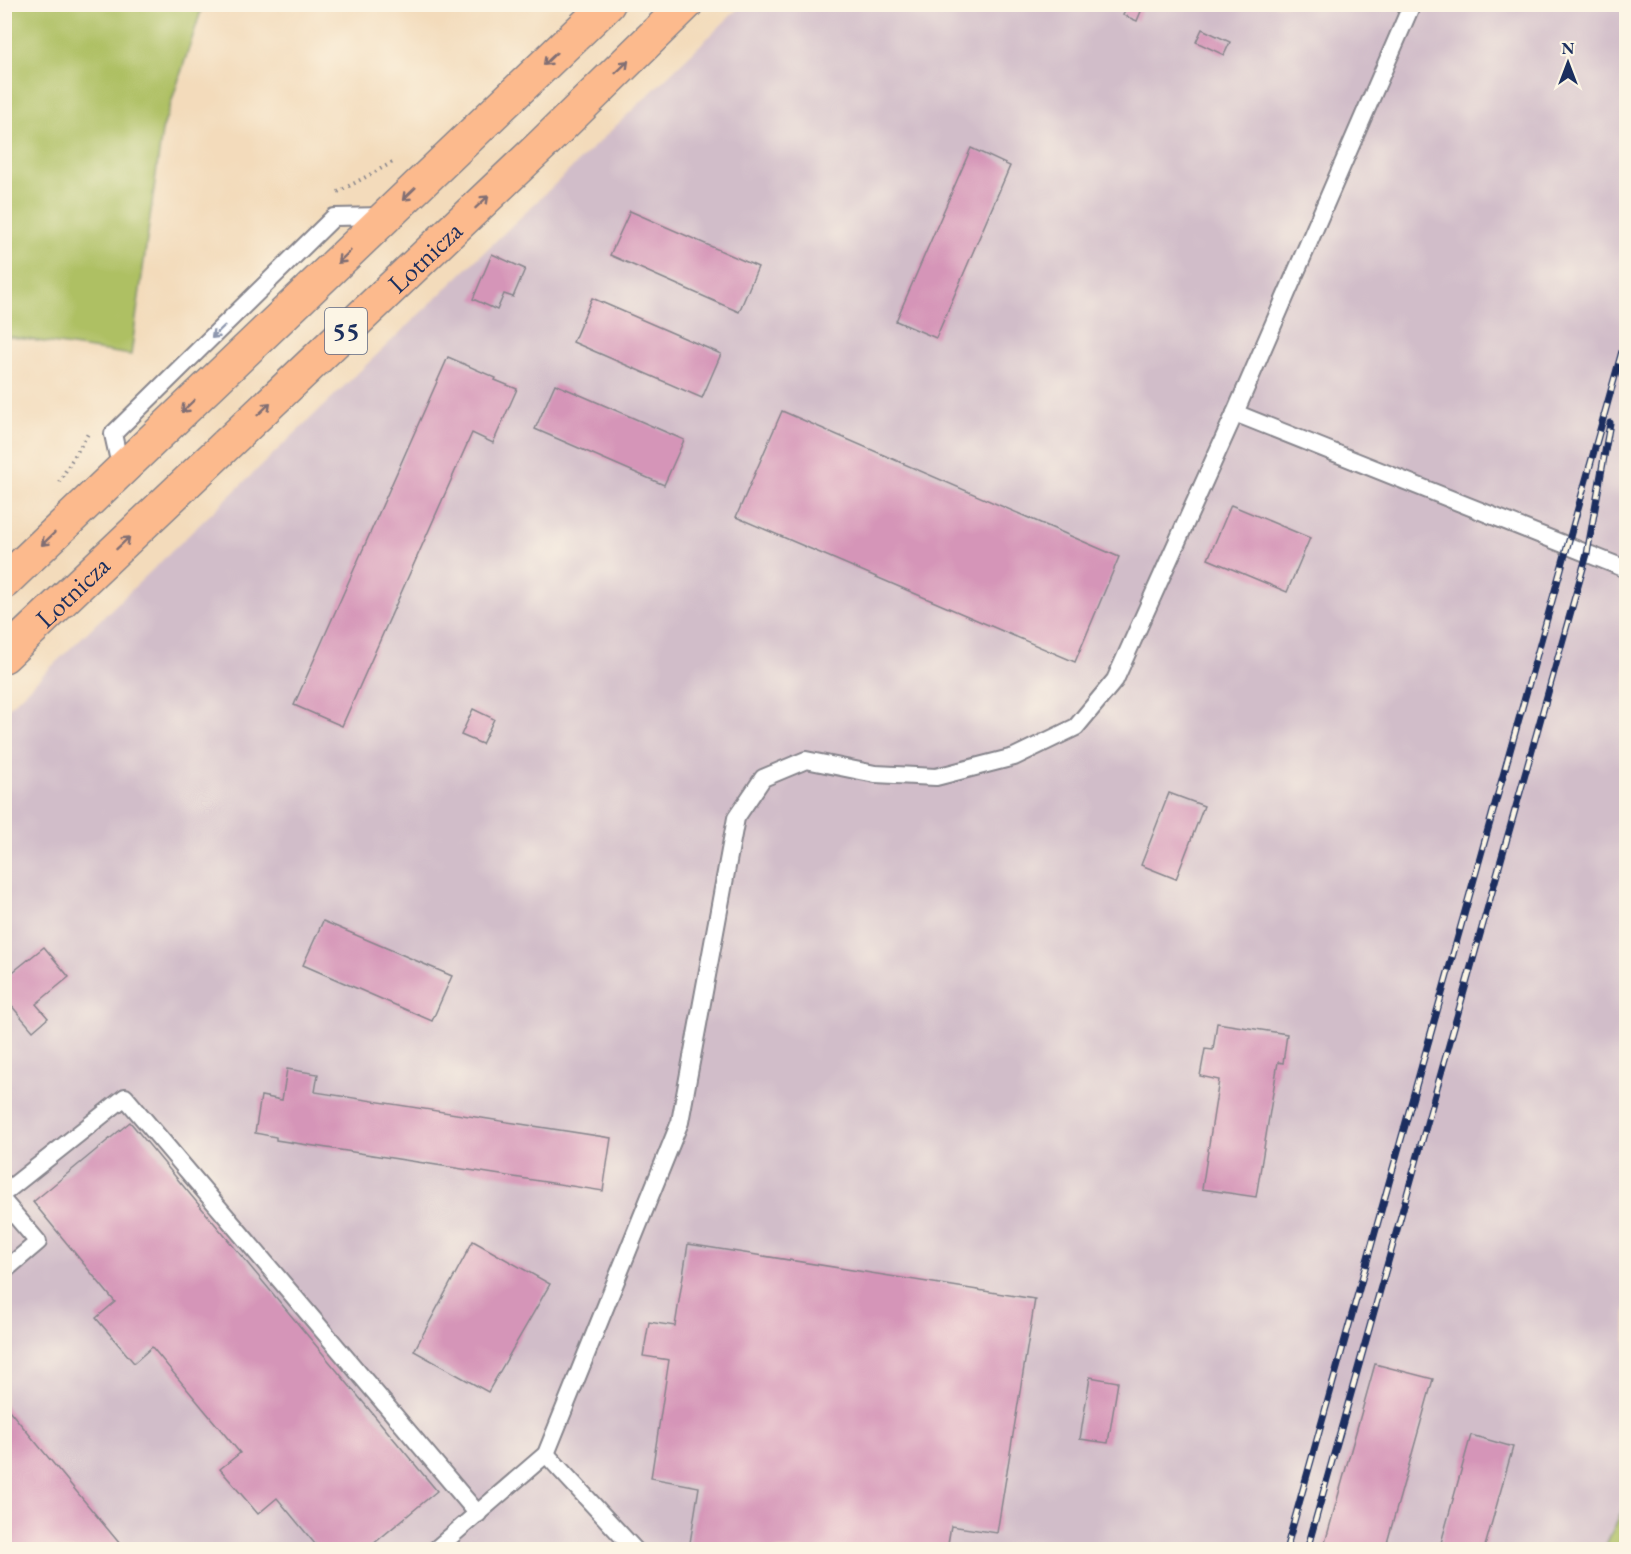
<svg xmlns="http://www.w3.org/2000/svg" width="1631" height="1554" font-family="'EB Garamond',serif">
  <style>
    .industrial { fill: #d1bdc9 }
    .green { fill: #aec064; stroke: #647861; stroke-width: 1.5 }
    .building { fill: #d595b8 }
    .lines { fill: none; stroke-linecap: round; stroke-linejoin: round }
    .lane-casing { stroke: #87858c; stroke-width: 20 }
    .primary-casing { stroke: #87858c; stroke-width: 36 }
    .path { stroke: #87858c; stroke-width: 4; stroke-dasharray: 1.5 4.5; stroke-linecap: butt }
    .lane { stroke: #fff; stroke-width: 16 }
    .primary { stroke: #fcba8d; stroke-width: 33 }
    .rail-casing { stroke: #1b2f5e; stroke-width: 7 }
    .rail { stroke: #fcf5e5; stroke-width: 4.5; stroke-dasharray: 14; stroke-linecap: butt }
    .oneway { stroke: #806e73 }
    .oneway2 { stroke: #8d97ae }
    .labels { text-anchor: middle; dominant-baseline: central; stroke-width: 6; stroke-linejoin: round; paint-order: stroke }
    .shield { fill: #fcf5e5; stroke: #5e6a86; stroke-width: 1.5 }
    .shield-label { font-size: 26px; font-weight: bold; fill: #1b2f5e }
    .street-label { font-size: 27px; fill: #1b2f5e; stroke: #fcf5e5 }
  </style>
  <rect width="100%" height="100%" fill="#fcf5e5"/>
  <filter id="ink" filterUnits="userSpaceOnUse"><feTurbulence type="fractalNoise" baseFrequency=".0167" numOctaves="2"/><feDisplacementMap in="SourceGraphic" scale="12" xChannelSelector="R" yChannelSelector="G"/><feConvolveMatrix kernelMatrix="1 2 1 2 8 2 1 2 1" color-interpolation-filters="sRGB"/></filter>
  <filter id="wash" filterUnits="userSpaceOnUse"><feTurbulence type="fractalNoise" baseFrequency=".008" numOctaves="4" result="noise"/><feDisplacementMap in="SourceGraphic" scale="24" xChannelSelector="R" yChannelSelector="G"/><feGaussianBlur stdDeviation="1.35" result="paint"/><feColorMatrix in="noise" values="0 0 0 0 0 0 0 0 0 0 0 0 0 0 0 0 0 1.4 0 .05"/><feComposite in="paint" operator="in"/></filter>
  <g filter="url(#wash)">
    <rect width="100%" height="100%" fill="#f3dbbb"/>
    <!-- industrial -->
    <polygon class="industrial" points="742,5 1626,5 1626,1502 1604,1549 5,1550 5,711"/>
    <!-- green -->
    <g class="green">
      <polygon points="5,4 203,5 162,131 131,355 5,336"/>
      <polygon points="1626,1502 1626,1549 1604,1549"/>
    </g>
    <g id="blocks">
      <!-- building -->
      <g class="building">
        <polygon points="1127,4 1144,4 1137,21 1123,15"/>
        <polygon points="1202,29 1230,42 1224,55 1196,42"/>
        <polygon points="971,148 1010,166 936,338 896,321"/>
        <polygon points="630,211 758,267 739,312 610,255"/>
        <polygon points="492,254 525,269 513,297 504,294 497,310 473,299"/>
        <polygon points="592,298 721,354 702,398 573,342"/>
        <polygon points="448,357 496,378 495,380 517,389 493,443 472,433 342,726 294,705"/>
        <polygon points="555,384 684,440 664,485 535,429"/>
        <polygon points="782,411 1119,557 1075,662 736,517"/>
        <polygon points="1231,505 1310,538 1287,592 1208,559"/>
        <polygon points="473,709 494,719 482,744 461,735"/>
        <polygon points="1169,793 1204,806 1176,879 1141,865"/>
        <polygon points="323,921 452,976 432,1021 303,965"/>
        <polygon points="44,947 69,977 36,1004 48,1018 33,1031 4,997 4,979"/>
        <polygon points="1217,1023 1287,1034 1283,1063 1278,1062 1256,1197 1202,1189 1219,1080 1200,1076 1205,1049 1213,1050"/>
        <polygon points="287,1069 318,1074 315,1092 611,1138 603,1191 276,1140 276,1137 255,1133 261,1096 282,1100"/>
        <polygon points="130,1122 437,1491 366,1550 320,1550 277,1498 258,1514 220,1469 240,1453 152,1347 134,1363 96,1318 115,1302 33,1202"/>
        <polygon points="473,1241 550,1284 488,1392 414,1351"/>
        <polygon points="688,1244 1035,1299 997,1533 951,1526 947,1550 733,1550 690,1543 699,1487 651,1478 669,1360 643,1356 649,1322 675,1326"/>
        <polygon points="1375,1364 1433,1379 1385,1550 1323,1550"/>
        <polygon points="1090,1377 1118,1382 1108,1443 1080,1439"/>
        <polygon points="4,1404 125,1550 4,1550"/>
        <polygon points="1471,1435 1513,1447 1484,1550 1439,1550"/>
      </g>
    </g>
  </g>
  <g filter="url(#ink)">
    <use href="#blocks" fill-opacity="0" stroke="#87858c" stroke-width="1.5"/>
    <g class="lines">
      <defs>
        <g id="lane">
          <polyline points="1235,413 1626,569"/>
          <polyline points="121,470 113,434 334,217 383,216"/>
          <polyline points="4,1193 125,1097 478,1514"/>
          <polyline points="4,1202 38,1242 4,1271"/>
          <polyline points="546,1454 635,1550"/>
          <polyline points="435,1550 546,1454 680,1122 736,818 763,778 806,760 875,774 936,777 1014,757 1076,727 1115,680 1235,413 1412,4"/>
        </g>
        <g id="primary">
          <polyline points="4,582 608,4"/>
          <path id="s1" d="M4 656 543 144 686 4"/>
        </g>
      </defs>
      <!-- lane casing -->
      <use href="#lane" class="lane-casing"/>
      <!-- primary casing -->
      <use href="#primary" class="primary-casing"/>
      <!-- path -->
      <g class="path">
        <polyline points="338,192 395,161"/>
        <polyline points="59,482 89,432"/>
      </g>
      <!-- lane -->
      <use href="#lane" class="lane"/>
      <!-- primary -->
      <use href="#primary" class="primary"/>
      <defs>
        <g id="rail">
          <polyline points="1286,1550 1626,337"/>
          <polyline points="1307,1550 1587,554 1610,423"/>
        </g>
      </defs>
      <!-- rail casing -->
      <use href="#rail" class="rail-casing"/>
      <!-- rail -->
      <use href="#rail" class="rail"/>
    </g>
    <!-- one-way arrows -->
    <defs><path id="oneway-shaft" d="M-6 0H5M1.5-3L5.5 0L1.5 3" fill="none" stroke-width="1.6" stroke-linecap="round" stroke-linejoin="round" transform="scale(1.5)"/></defs>
    <g class="oneway">
      <use href="#oneway-shaft" transform="translate(550 59) rotate(136)"/>
      <use href="#oneway-shaft" transform="translate(622 67) rotate(-44)"/>
      <use href="#oneway-shaft" transform="translate(409 194) rotate(136)"/>
      <use href="#oneway-shaft" transform="translate(482 202) rotate(-43)"/>
      <use href="#oneway-shaft" transform="translate(344 257) rotate(136)"/>
      <use href="#oneway-shaft" transform="translate(188 406) rotate(136)"/>
      <use href="#oneway-shaft" transform="translate(264 409) rotate(-44)"/>
      <use href="#oneway-shaft" transform="translate(48 539) rotate(136)"/>
      <use href="#oneway-shaft" transform="translate(123 543) rotate(-43)"/>
    </g>
    <use class="oneway2" href="#oneway-shaft" transform="translate(218 332) rotate(136)"/>
  </g>
  <g class="labels">
    <!-- shield labels -->
    <rect class="shield" x="325" y="308" width="42" height="46" rx="4.5"/>
    <g class="shield-label">
      <text x="346" y="331">55</text>
    </g>
    <!-- street labels -->
    <g class="street-label">
      <text stroke="none"><textPath href="#s1" startOffset="580">Lotnicza</textPath></text>
      <text stroke="none"><textPath href="#s1" startOffset="94">Lotnicza</textPath></text>
    </g>
  </g>
  <!-- margin -->
  <rect width="1631" height="1554" fill="none" stroke="#fcf5e5" stroke-width="24"/>
  <!-- north arrow -->
  <g transform="translate(1568 63)" stroke="#fcf5e5" stroke-width="4.5" paint-order="stroke">
  <path d="M0-4.5L10 22L0 15L-10 22Z" fill="#1b2f5e"/>
  <text y="-9" font-size="16" font-weight="bold" text-anchor="middle" fill="#1b2f5e">N</text>
  </g>
</svg>
